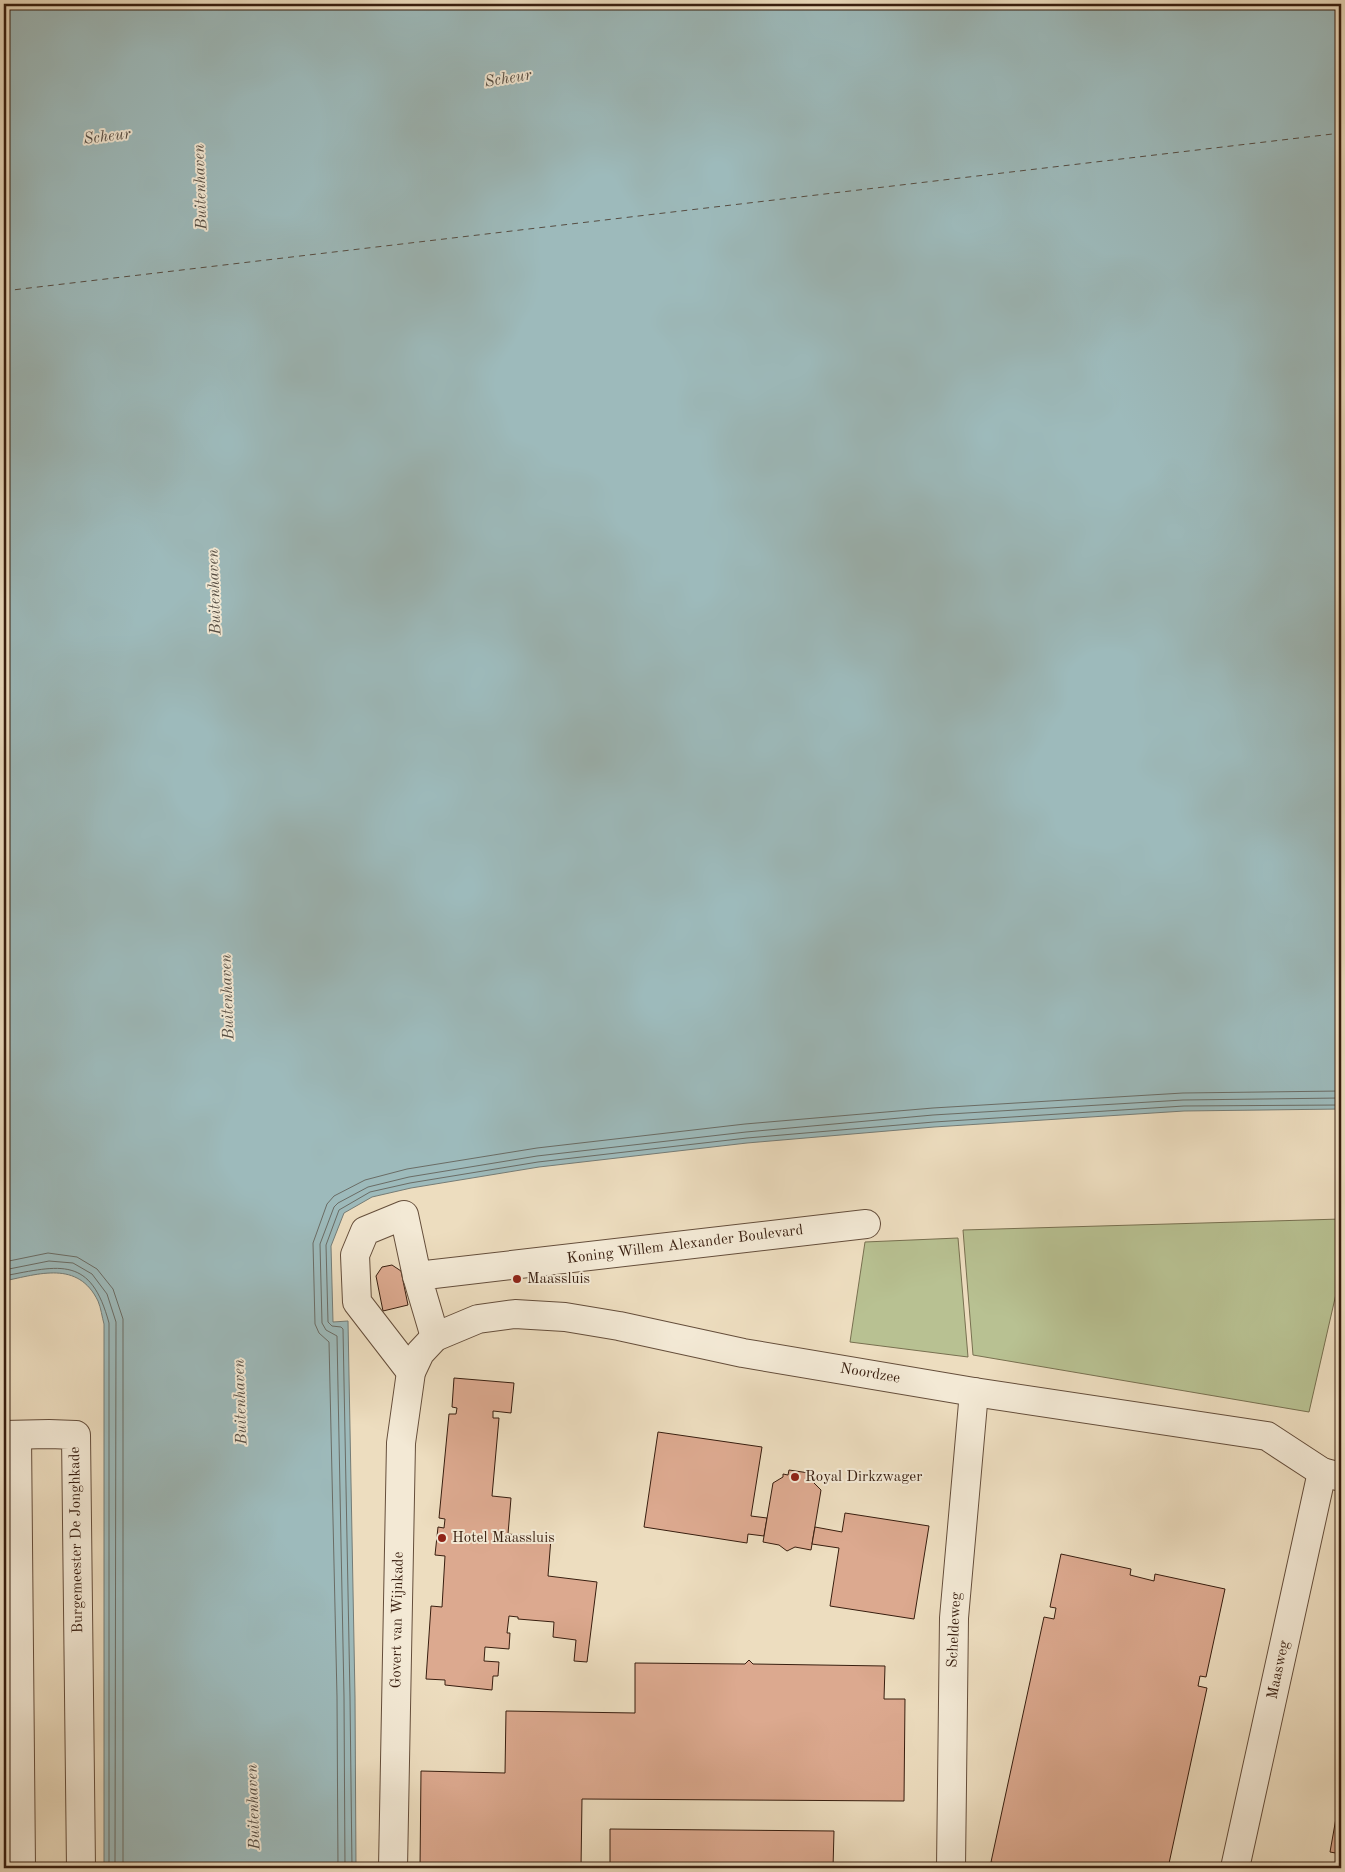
<svg xmlns="http://www.w3.org/2000/svg" width="1345" height="1872" font-family="'Old Standard TT',serif">
  <style>
    .green { fill: #b8c192; stroke: #787050 }
    .water { fill: #9dbabb; stroke: #757c76 }
    .lines { fill: none; stroke-linecap: round; stroke-linejoin: round }
    .shore { stroke: #6a6c65; stroke-width: 1 }
    .ferry { stroke: #564d43; stroke-width: 1; stroke-dasharray: 6 5; stroke-linecap: butt }
    .building { fill: #dca98f; stroke: #381e0f }
    .street-casing { stroke: #654e3b; stroke-width: 30 }
    .street { stroke: #f3e9d5; stroke-width: 28 }
    .poi-dot { fill: #8f2418; stroke: #f3e9d5; stroke-width: 2 }
    .labels { text-anchor: middle; dominant-baseline: central; stroke-width: 4; stroke-linejoin: round; paint-order: stroke }
    .street-label { font-size: 15px; fill: #381e0f; stroke: #f3e9d5 }
    .poi-label { font-size: 15px; fill: #381e0f; stroke: #f3e9d5; text-anchor: start }
    .water-label { font-size: 16px; font-style: italic; fill: #564d43; stroke: #f3e9d5 }
  </style>
  <rect width="100%" height="100%" fill="#edddbf"/>
  <filter id="stains"><feTurbulence type="fractalNoise" baseFrequency=".004" numOctaves="4"/><feColorMatrix values="0 0 0 0 .2 0 0 0 0 .09 0 0 0 0 .02 0 0 0 .5 -.17"/></filter>
  <radialGradient id="worn" r=".72"><stop offset=".6" stop-color="#630" stop-opacity="0"/><stop offset="1" stop-color="#630" stop-opacity=".3"/></radialGradient>
  <!-- green -->
  <g class="green">
    <polygon points="1341,1219 1341,1272 1309,1412 973,1355 963,1230"/>
    <polygon points="958,1238 968,1357 850,1342 865,1242"/>
  </g>
  <!-- water -->
  <path class="water" d="M4 4H1341V1109L1184 1111 934 1127 747 1143 539 1167 411 1188 372 1197 344 1213 331 1246 333 1322 348 1321 355 1697 356 1868H104V1324C102 1317 101 1308 98 1301 78 1260 39 1274 4 1281Z"/>
  <g class="lines">
    <!-- shore -->
    <g class="shore">
      <polyline points="4,1262 48,1253 77,1257 97,1269 113,1289 123,1319 123,1868"/>
      <polyline points="4,1270 49,1261 73,1263 92,1274 107,1294 116,1322 115,1868"/>
      <path d="M4 1276C61 1265 91 1256 109 1323V1868"/>
      <polyline points="338,1868 337,1697 329,1342 319,1333 315,1324 313,1243 327,1204 334,1196 365,1180 407,1169 537,1148 745,1124 933,1108 1183,1093 1341,1091"/>
      <polyline points="345,1868 344,1697 337,1336 326,1330 322,1323 320,1244 334,1207 338,1203 368,1187 409,1177 537,1156 746,1132 933,1115 1183,1100 1341,1098"/>
      <polyline points="352,1868 350,1697 343,1329 341,1327 332,1326 328,1322 326,1245 339,1210 370,1192 410,1183 538,1162 747,1138 934,1122 1184,1106 1341,1105"/>
    </g>
    <!-- ferry -->
    <polyline class="ferry" points="4,291 1341,133"/>
  </g>
  <!-- building -->
  <g class="building">
    <polygon points="392,1265 401,1271 408,1305 383,1311 376,1276 382,1267"/>
    <polygon points="454,1378 514,1383 511,1413 493,1411 493,1418 499,1418 492,1496 511,1498 508,1534 551,1538 548,1576 597,1582 587,1662 574,1661 576,1640 553,1637 554,1622 518,1619 518,1617 509,1616 507,1633 510,1633 509,1649 485,1647 484,1661 499,1662 498,1676 493,1676 492,1690 445,1685 445,1680 426,1679 431,1606 442,1607 445,1556 435,1555 438,1527 444,1528 445,1519 439,1518 449,1414 456,1414 457,1408 452,1407"/>
    <polygon points="658,1432 762,1447 751,1516 767,1518 764,1536 748,1534 747,1543 644,1527"/>
    <polygon points="789,1470 809,1473 809,1478 813,1479 812,1481 821,1490 811,1550 795,1547 787,1551 779,1545 763,1542 773,1483 783,1477 783,1474 788,1475"/>
    <polygon points="845,1513 929,1526 914,1619 830,1606 839,1548 812,1544 815,1527 842,1532"/>
    <polygon points="1061,1554 1131,1569 1130,1575 1154,1581 1155,1574 1225,1589 1206,1677 1200,1676 1198,1686 1207,1688 1168,1868 1019,1868 991,1862 1044,1617 1054,1619 1056,1608 1050,1607"/>
    <polygon points="749,1660 753,1664 885,1666 884,1699 905,1699 904,1801 582,1799 581,1868 420,1868 421,1771 505,1773 506,1711 635,1713 635,1663 745,1664"/>
    <polygon points="1341,1790 1341,1854 1330,1852"/>
    <polygon points="610,1829 834,1831 833,1868 610,1868"/>
  </g>
  <g class="lines">
    <defs>
      <g id="street">
        <polyline points="435,1337 417,1276 866,1224"/>
        <polyline points="411,1372 357,1302 355,1255 365,1231 404,1215 417,1276"/>
        <polyline points="4,1435 49,1434 76,1435 81,1868"/>
        <polyline points="17,1435 21,1868"/>
        <polyline points="393,1868 401,1443 411,1372 420,1353 435,1337 478,1319 515,1314 565,1317 619,1326 743,1353 974,1392 1267,1436 1322,1472 1341,1477"/>
        <polyline points="951,1868 954,1618 974,1392"/>
        <polyline points="1235,1868 1322,1472"/>
      </g>
    </defs>
    <!-- street casing -->
    <use href="#street" class="street-casing"/>
    <!-- street -->
    <use href="#street" class="street"/>
  </g>
  <!-- markers -->
  <g class="poi-dot">
    <circle cx="517" cy="1279" r="5"/>
    <circle cx="795" cy="1477" r="5"/>
    <circle cx="442" cy="1538" r="5"/>
  </g>
  <g class="labels">
    <!-- street labels -->
    <g class="street-label">
      <text transform="translate(685 1245) rotate(-7)">Koning Willem Alexander Boulevard</text>
      <text transform="translate(870 1374) rotate(10)">Noordzee</text>
      <text transform="translate(77 1540) rotate(-91)">Burgemeester De Jonghkade</text>
      <text transform="translate(398 1620) rotate(-89)">Govert van Wijnkade</text>
      <text transform="translate(955 1630) rotate(-87)">Scheldeweg</text>
      <text transform="translate(1279 1670) rotate(-78)">Maasweg</text>
    </g>
    <!-- poi labels -->
    <g class="poi-label">
      <text x="527" y="1279">Maassluis</text>
      <text x="805" y="1477">Royal Dirkzwager</text>
      <text x="452" y="1538">Hotel Maassluis</text>
    </g>
    <!-- water labels -->
    <g class="water-label">
      <text transform="translate(508 79) rotate(-9)">Scheur</text>
      <text transform="translate(107 137) rotate(-7)">Scheur</text>
      <text transform="translate(201 187) rotate(-92)">Buitenhaven</text>
      <text transform="translate(215 592) rotate(-92)">Buitenhaven</text>
      <text transform="translate(228 997) rotate(-92)">Buitenhaven</text>
      <text transform="translate(241 1402) rotate(-92)">Buitenhaven</text>
      <text transform="translate(254 1807) rotate(-92)">Buitenhaven</text>
    </g>
  </g>
  <!-- margin -->
  <rect width="1345" height="1872" fill="none" stroke="#edddbf" stroke-width="20"/>
  <rect x="5" y="5" width="1335" height="1862" fill="none" stroke="#381e0f" stroke-width="2.5"/>
  <rect x="10" y="10" width="1325" height="1852" fill="none" stroke="#381e0f"/>
  <rect width="100%" height="100%" filter="url(#stains)"/>
  <rect width="100%" height="100%" fill="url(#worn)"/>
</svg>
